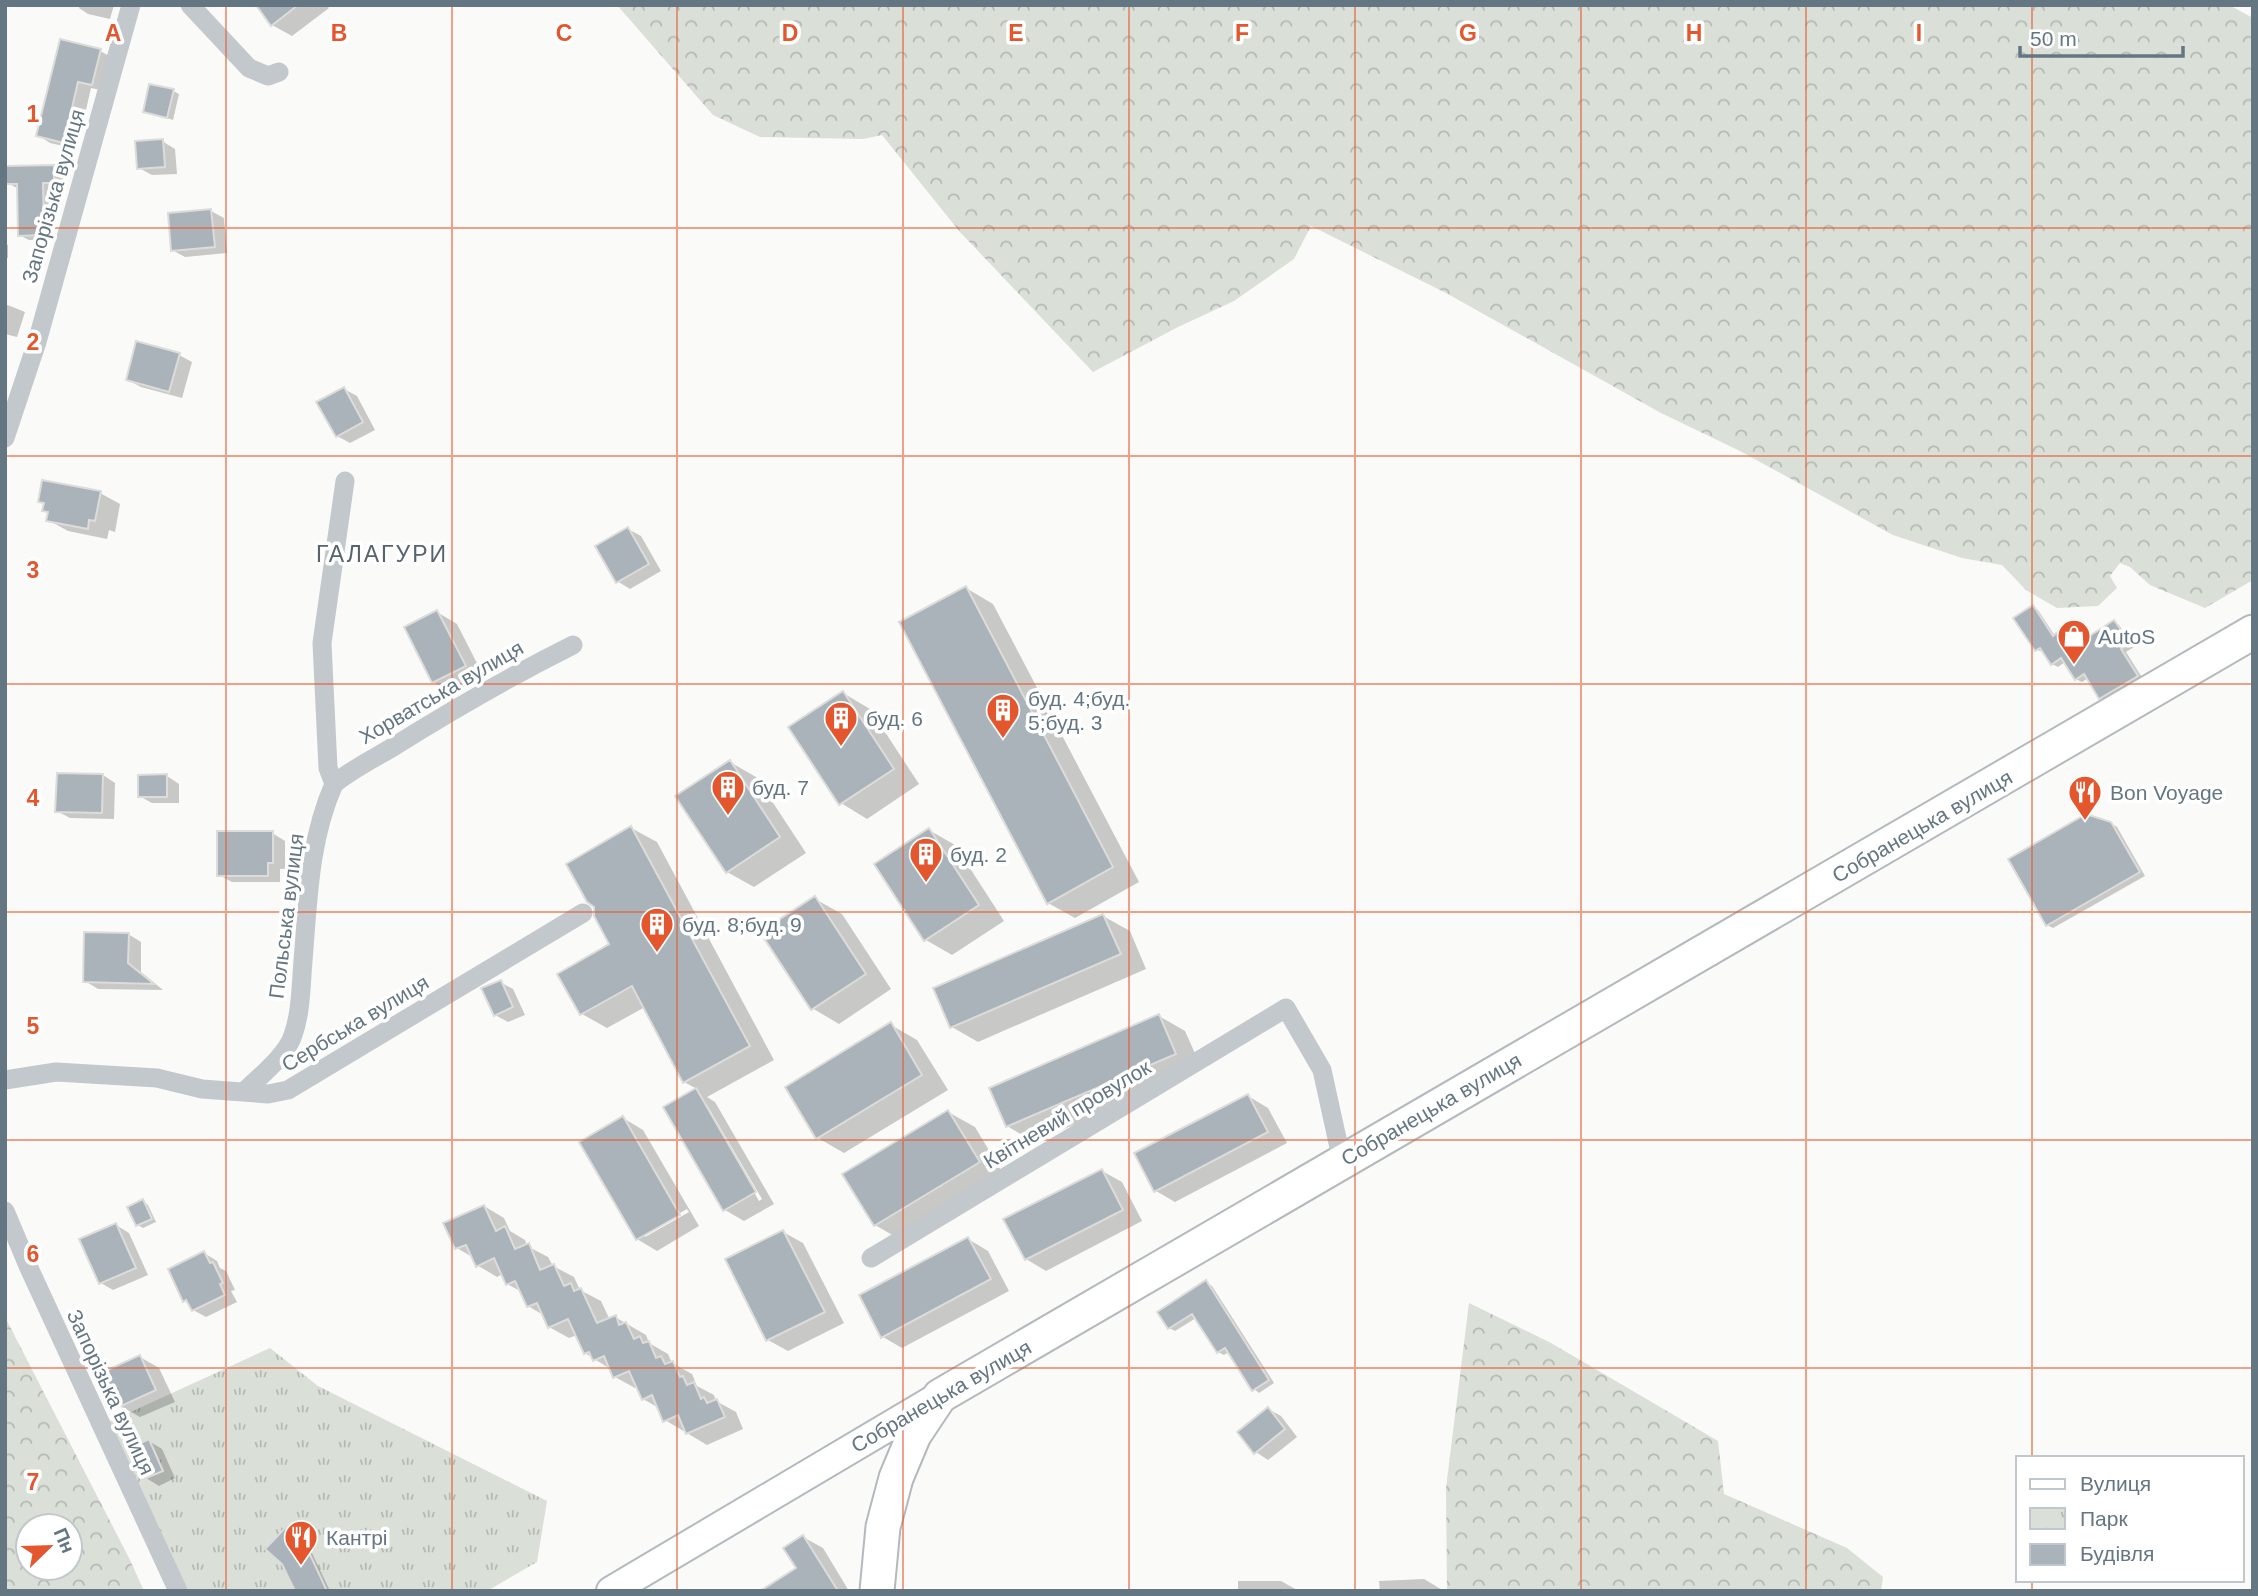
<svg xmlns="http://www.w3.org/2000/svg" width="2258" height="1596" font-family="Arial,sans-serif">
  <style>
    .forest { fill: url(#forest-crowns); fill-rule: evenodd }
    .park { fill: url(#park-tufts) }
    .shadow { fill: #0003; fill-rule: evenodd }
    .building { fill: #aab3b9; stroke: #dcdcda; stroke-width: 2 }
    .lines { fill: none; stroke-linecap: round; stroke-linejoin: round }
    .secondary-casing { stroke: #b3babf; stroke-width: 32 }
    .trunk-casing { stroke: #b4b9bd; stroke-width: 37 }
    .minor { stroke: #c3c8cc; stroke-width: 19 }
    .secondary { stroke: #fff; stroke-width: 28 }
    .trunk { stroke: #fff; stroke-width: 33 }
    .grid { fill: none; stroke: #e4572e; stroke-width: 2; stroke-opacity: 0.55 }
    .labels { text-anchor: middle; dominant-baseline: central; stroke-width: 7; stroke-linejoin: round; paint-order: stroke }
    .street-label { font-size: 21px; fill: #657683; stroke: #fff }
    .poi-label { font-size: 21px; fill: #657683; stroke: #fff; text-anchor: start }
    .neighbourhood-label { font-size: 23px; letter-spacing: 2px; fill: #57646e; stroke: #fff }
    .grid-label { font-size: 23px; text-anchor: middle; font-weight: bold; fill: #e4572e; stroke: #fff; stroke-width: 7; stroke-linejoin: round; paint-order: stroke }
  </style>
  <defs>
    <pattern id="forest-crowns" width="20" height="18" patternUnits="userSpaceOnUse" patternTransform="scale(1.75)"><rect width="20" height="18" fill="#dadfd7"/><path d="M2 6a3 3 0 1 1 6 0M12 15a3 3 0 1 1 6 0" fill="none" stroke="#b4b9b4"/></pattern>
    <pattern id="park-tufts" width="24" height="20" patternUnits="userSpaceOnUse" patternTransform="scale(1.75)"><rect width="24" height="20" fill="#dadfd7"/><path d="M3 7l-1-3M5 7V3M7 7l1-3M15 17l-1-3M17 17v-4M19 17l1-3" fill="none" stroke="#b4b9b4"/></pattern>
  </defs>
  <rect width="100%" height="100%" fill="#fafaf8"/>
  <!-- forest -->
  <g class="forest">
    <polygon points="617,5 2229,5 2253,18 2253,580 2205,608 2150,585 2130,567 2120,563 2110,576 2117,588 2098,606 2057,608 2026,590 2002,565 1962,558 1893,535 1740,451 1661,413 1446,293 1311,226 1294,259 1234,301 1176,328 1093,372 960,232 882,135 863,139 760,137 713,115"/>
    <polygon points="1469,1303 1551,1343 1718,1441 1724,1494 1847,1548 1883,1577 1881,1591 1447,1591 1446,1488"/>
    <path d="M5 1317 130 1560 144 1591H5ZM28 1526H70V1568H28Z"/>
  </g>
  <!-- park -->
  <polygon class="park" points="270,1348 318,1386 547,1501 537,1562 487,1591 187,1591 109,1422"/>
  <!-- shadow -->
  <g class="shadow">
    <polygon points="80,5 114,5 110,19 88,14 79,8"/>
    <polygon points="260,5 326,5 329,8 292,36 272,25"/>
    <polygon points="100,51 113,58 105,91 91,88 77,149 50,143 38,135"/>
    <polygon points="173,91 179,94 173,120 145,111"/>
    <polygon points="162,141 175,149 177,174 152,175 139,168"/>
    <polygon points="53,167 63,173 63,188 53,188 53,240 29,240 19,235 19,189 7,183"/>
    <polygon points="211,211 224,218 227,253 185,257 172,250"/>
    <polygon points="5,243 8,245 8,258 5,258"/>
    <polygon points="5,304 25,312 17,337 5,334"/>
    <polygon points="179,355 192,362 182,398 141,387 128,380"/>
    <polygon points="344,389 357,396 375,430 350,443 337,436"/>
    <polygon points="100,493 120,504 115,532 109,530 107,539 68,531 48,520 50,513 45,504 40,501"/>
    <polygon points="628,529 641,536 661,571 630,589 617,581"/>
    <polygon points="966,588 993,604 1139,882 1075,918 1048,903"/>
    <polygon points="2033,607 2038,610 2055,636 2059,633 2065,637 2073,649 2114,622 2119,625 2134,647 2126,652 2143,679 2106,701 2101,698 2088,678 2082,682 2076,679 2065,662 2058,667 2052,664 2044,652 2037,650"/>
    <polygon points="437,612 457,624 484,677 453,693 433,682"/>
    <polygon points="843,693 870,709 919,784 867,819 841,803"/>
    <polygon points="730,762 756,777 806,853 754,887 727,872"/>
    <polygon points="103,775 115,783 114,819 70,818 57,811"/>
    <polygon points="167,776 179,784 179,803 152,803 139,796"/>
    <polygon points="2110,823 2117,827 2145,876 2053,928 2047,925"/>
    <path d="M631 828 657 842 774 1060 707 1097 715 1102 774 1204 744 1221 725 1210 666 1108 697 1089 684 1082 645 1007 607 1028 582 1014 612 945ZM703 1105H707L762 1199 759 1201Z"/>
    <polygon points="929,830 955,845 1004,921 952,955 926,940"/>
    <polygon points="272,833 285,841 285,869 280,869 280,882 232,882 219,875"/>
    <polygon points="815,899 842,914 891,989 839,1024 812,1008"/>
    <polygon points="1103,916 1130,931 1146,969 978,1042 952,1027"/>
    <polygon points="128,934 141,942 141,972 163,990 98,989 85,981"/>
    <polygon points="500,982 513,989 525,1015 508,1022 495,1015"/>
    <polygon points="1159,1016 1185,1031 1202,1069 1034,1142 1007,1126"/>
    <polygon points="891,1025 917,1040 948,1090 844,1153 818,1138"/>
    <polygon points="1248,1096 1268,1108 1287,1143 1175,1202 1156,1191"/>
    <polygon points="948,1112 975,1127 1005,1177 901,1240 875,1225"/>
    <path d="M623 1118 643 1130 699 1226 657 1251 637 1239ZM687 1209 689 1212 645 1237V1233Z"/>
    <polygon points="1102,1171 1122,1182 1142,1221 1046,1271 1026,1259"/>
    <polygon points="143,1201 148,1205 156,1222 143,1228 138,1225"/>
    <polygon points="484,1206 504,1218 510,1231 525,1240 527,1246 548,1257 553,1266 574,1277 580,1290 601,1301 610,1320 615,1317 646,1335 649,1343 668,1354 672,1363 692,1374 697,1386 714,1395 716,1401 736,1412 743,1429 707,1445 665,1420 659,1408 643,1399 638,1387 635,1388 615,1377 612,1370 585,1353 577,1335 569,1338 549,1327 545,1316 528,1306 522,1292 507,1284 503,1274 497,1277 477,1265 474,1258 457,1248"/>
    <polygon points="116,1225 129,1233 148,1275 113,1290 101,1283"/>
    <polygon points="783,1232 803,1243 844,1323 788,1351 768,1340"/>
    <polygon points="968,1239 988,1251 1009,1291 902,1348 883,1337"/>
    <polygon points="204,1253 217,1261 220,1268 226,1271 235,1290 231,1291 237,1302 206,1317 193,1310 190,1303 185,1300"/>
    <polygon points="1206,1282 1212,1286 1274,1383 1259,1393 1254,1389 1230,1351 1224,1355 1218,1352 1196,1318 1175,1331 1169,1328"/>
    <polygon points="140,1357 159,1368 175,1402 140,1417 120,1406"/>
    <polygon points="1268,1409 1281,1416 1297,1437 1268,1460 1256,1452"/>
    <polygon points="149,1441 162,1449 175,1478 159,1486 146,1478"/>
    <polygon points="289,1527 294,1530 312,1553 330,1591 297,1591"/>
    <polygon points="803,1537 823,1548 849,1591 764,1591 798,1569"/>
    <polygon points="1424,1579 1444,1591 1380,1591 1379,1581"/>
    <polygon points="1238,1581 1281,1581 1299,1591 1238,1591"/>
  </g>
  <!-- building -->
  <g class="building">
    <polygon points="256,5 298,5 271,26"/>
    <polygon points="60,39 101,49 92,85 78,82 64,143 36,136"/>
    <polygon points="149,84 174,89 167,118 143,112"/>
    <polygon points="163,139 165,167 137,169 135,141"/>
    <polygon points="54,165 54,183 43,183 44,235 18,236 17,184 5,184 5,166"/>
    <polygon points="211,209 215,247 171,251 168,213"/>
    <polygon points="136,341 180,353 169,392 126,380"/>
    <polygon points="344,387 363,422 336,437 316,402"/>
    <polygon points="42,480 101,491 95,521 89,520 88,529 46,521 48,512 42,511 44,503 38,502"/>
    <polygon points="628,527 649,564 616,583 595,546"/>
    <polygon points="966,586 1113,867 1047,904 899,622"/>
    <polygon points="2033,605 2053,636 2059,631 2071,648 2114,620 2130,643 2121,649 2138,676 2099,699 2084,674 2075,680 2061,658 2051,665 2040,648 2035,651 2013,618"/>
    <polygon points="437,610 466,666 432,683 404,627"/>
    <polygon points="843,691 894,769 839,805 788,727"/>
    <polygon points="730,760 780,837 726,873 675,796"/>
    <polygon points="57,773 103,774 102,813 55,812"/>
    <polygon points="167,774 167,797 138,797 138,775"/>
    <polygon points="2086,814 2111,822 2140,872 2046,926 2008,859"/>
    <polygon points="631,826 750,1046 683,1083 632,986 580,1015 557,974 609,944 594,916 594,907 587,902 566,864"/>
    <polygon points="929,828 979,905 924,941 874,864"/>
    <polygon points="217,831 273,831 273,863 268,863 268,876 217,876"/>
    <polygon points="815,896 866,974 811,1010 760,932"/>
    <polygon points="1103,914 1121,954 950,1028 933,988"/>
    <polygon points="84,932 129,933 128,963 154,984 83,982"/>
    <polygon points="501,980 513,1007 494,1016 481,988"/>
    <polygon points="1159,1014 1176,1054 1006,1127 989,1088"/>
    <polygon points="891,1022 922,1075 816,1139 785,1087"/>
    <polygon points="696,1088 756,1192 723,1211 663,1107"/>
    <polygon points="1248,1094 1268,1132 1154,1192 1134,1153"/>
    <polygon points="948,1110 980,1162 874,1226 842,1174"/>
    <polygon points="623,1116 680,1215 636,1240 579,1142"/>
    <polygon points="1102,1169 1123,1210 1025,1260 1003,1219"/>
    <polygon points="143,1199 152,1219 136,1226 127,1207"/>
    <polygon points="484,1205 496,1231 505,1226 515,1249 529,1243 540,1270 554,1264 564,1286 571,1283 574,1291 581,1288 597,1323 616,1315 619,1325 626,1322 634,1339 640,1336 643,1343 649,1341 656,1358 661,1356 665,1364 673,1361 680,1377 683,1376 687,1385 694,1382 701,1399 704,1397 707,1403 717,1399 725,1417 686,1434 678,1415 663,1422 652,1395 642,1400 629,1371 613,1378 604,1356 593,1361 589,1352 584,1354 568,1319 548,1328 537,1303 527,1307 515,1281 506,1285 494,1258 476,1267 466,1245 455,1249 443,1223"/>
    <polygon points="116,1223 136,1268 99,1284 79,1239"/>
    <polygon points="783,1230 825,1312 766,1341 725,1259"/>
    <polygon points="968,1237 991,1279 881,1338 859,1295"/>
    <polygon points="204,1251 210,1263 213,1262 223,1283 220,1284 225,1295 192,1311 186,1300 183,1302 168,1269"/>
    <polygon points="1206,1280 1269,1380 1252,1391 1225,1348 1217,1353 1192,1314 1168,1329 1157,1312"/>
    <polygon points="140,1355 156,1390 119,1407 103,1372"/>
    <polygon points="1268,1407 1285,1429 1254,1454 1237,1432"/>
    <polygon points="149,1439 163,1471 144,1479 130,1448"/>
    <polygon points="288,1525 307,1548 327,1591 295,1591 282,1564 265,1549"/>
    <polygon points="803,1535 838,1591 760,1591 796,1568 783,1548"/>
  </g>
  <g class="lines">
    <defs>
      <polyline id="secondary" points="611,1591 940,1396"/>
      <polyline id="trunk" points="877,1591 883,1527 896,1478 914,1435 940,1396 2253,632"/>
    </defs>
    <!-- secondary casing -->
    <use href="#secondary" class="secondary-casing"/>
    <!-- trunk casing -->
    <use href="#trunk" class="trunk-casing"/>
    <!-- minor -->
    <g class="minor">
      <polyline points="190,5 249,68 268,76 279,72"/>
      <polyline points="5,438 37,342 131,5"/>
      <path d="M334 784C352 769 373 759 393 747 452 710 511 676 573 645"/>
      <polyline points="5,1080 56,1072 157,1078 202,1089 268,1094 288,1090 583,913"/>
      <path d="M245 1091C259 1077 287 1055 293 1035 301 1013 301 985 303 961 308 901 309 840 334 784L328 768 322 643 345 481"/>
      <polyline points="5,1211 29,1268 178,1591"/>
      <polyline points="871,1258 1286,1008 1322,1070 1342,1161"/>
    </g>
    <!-- secondary -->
    <use href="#secondary" class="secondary"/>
    <!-- trunk -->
    <use href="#trunk" class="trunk"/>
  </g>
  <!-- grid -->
  <path class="grid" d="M226 5V1591M452 5V1591M677 5V1591M903 5V1591M1129 5V1591M1355 5V1591M1581 5V1591M1806 5V1591M2032 5V1458M5 228H2253M5 456H2253M5 684H2253M5 912H2253M5 1140H2253M5 1368H2253M2032 1580V1591"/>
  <!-- icons -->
  <defs>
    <symbol id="shop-pin" viewBox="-11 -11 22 30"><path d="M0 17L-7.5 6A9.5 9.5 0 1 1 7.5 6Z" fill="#e4572e" stroke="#fff"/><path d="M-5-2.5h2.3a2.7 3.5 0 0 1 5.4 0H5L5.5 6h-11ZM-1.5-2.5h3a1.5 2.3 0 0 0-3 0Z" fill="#fff"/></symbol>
    <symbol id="building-pin" viewBox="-11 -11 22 30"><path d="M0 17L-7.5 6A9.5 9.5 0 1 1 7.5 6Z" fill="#e4572e" stroke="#fff"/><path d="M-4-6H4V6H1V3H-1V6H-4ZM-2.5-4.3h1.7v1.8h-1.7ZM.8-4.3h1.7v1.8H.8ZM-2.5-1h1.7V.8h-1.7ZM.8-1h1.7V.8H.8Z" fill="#fff"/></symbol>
    <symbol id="restaurant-pin" viewBox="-11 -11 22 30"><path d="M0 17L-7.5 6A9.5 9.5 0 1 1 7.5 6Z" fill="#e4572e" stroke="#fff"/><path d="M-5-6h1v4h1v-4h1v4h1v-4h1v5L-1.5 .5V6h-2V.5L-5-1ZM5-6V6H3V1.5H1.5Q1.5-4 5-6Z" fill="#fff"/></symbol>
  </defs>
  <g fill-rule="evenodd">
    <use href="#shop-pin" x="2055" y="617" width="38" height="52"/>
    <use href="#building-pin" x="984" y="691" width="38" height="52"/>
    <use href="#building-pin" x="822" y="699" width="38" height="52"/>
    <use href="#building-pin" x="709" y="768" width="38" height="52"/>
    <use href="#restaurant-pin" x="2066" y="773" width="38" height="52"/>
    <use href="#building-pin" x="907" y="835" width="38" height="52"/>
    <use href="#building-pin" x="638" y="905" width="38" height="52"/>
    <use href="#restaurant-pin" x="282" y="1518" width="38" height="52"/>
  </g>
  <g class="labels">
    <!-- street labels -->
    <g class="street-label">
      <text transform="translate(53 196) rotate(-74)">Запорізька вулиця</text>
      <text transform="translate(441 692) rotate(-30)">Хорватська вулиця</text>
      <text transform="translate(1922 826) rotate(-30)">Собранецька вулиця</text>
      <text transform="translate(286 916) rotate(-83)">Польська вулиця</text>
      <text transform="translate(355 1023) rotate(-31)">Сербська вулиця</text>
      <text transform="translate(1431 1109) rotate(-30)">Собранецька вулиця</text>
      <text transform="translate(1067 1114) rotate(-31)">Квітневий провулок</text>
      <text transform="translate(111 1392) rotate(65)">Запорізька вулиця</text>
      <text transform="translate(941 1396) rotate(-30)">Собранецька вулиця</text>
    </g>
    <!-- poi labels -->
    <g class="poi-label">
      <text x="2098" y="636">AutoS</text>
      <text x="1028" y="698">буд. 4;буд.<tspan x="1028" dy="24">5;буд. 3</tspan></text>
      <text x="866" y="718">буд. 6</text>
      <text x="752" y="787">буд. 7</text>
      <text x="2110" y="792">Bon Voyage</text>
      <text x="950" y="854">буд. 2</text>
      <text x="682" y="924">буд. 8;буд. 9</text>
      <text x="326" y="1537">Кантрі</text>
    </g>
    <!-- neighbourhood labels -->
    <g class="neighbourhood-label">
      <text x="382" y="554">ГАЛАГУРИ</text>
    </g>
  </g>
  <g class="grid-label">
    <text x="113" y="41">A</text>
    <text x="339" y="41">B</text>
    <text x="564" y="41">C</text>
    <text x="790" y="41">D</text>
    <text x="1016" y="41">E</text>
    <text x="1242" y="41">F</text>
    <text x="1468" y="41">G</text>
    <text x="1694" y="41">H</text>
    <text x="1919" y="41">I</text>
    <text x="33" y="122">1</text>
    <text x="33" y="350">2</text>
    <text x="33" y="578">3</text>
    <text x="33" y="806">4</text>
    <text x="33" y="1034">5</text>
    <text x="33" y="1262">6</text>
    <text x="33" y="1490">7</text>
  </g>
  <!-- border -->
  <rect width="2258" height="1596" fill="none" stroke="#657683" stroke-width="14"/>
  <!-- legend -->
  <rect x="2016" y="1456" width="228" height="126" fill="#ffffff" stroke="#c1c8cd" stroke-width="2"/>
  <rect x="2030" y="1479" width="35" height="10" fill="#ffffff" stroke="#c1c8cd" stroke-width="2"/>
  <text x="2080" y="1491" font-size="21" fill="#657683">Вулиця</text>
  <rect x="2030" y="1508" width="35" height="21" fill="url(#park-tufts)" stroke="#c1c8cd" stroke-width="2"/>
  <text x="2080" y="1526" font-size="21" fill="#657683">Парк</text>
  <rect x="2030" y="1544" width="35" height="21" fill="#aab3b9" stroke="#c1c8cd" stroke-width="2"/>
  <text x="2080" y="1561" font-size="21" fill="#657683">Будівля</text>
  <!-- north arrow -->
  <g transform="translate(49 1547) rotate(67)"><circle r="33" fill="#ffffff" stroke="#c1c8cd" stroke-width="2"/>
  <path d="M0-5L12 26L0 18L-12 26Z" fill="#e4572e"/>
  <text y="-10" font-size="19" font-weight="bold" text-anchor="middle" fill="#657683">Пн</text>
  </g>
  <!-- scale -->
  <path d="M2020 46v10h163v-10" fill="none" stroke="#657683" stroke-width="3.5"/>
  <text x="2030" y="46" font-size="21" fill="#657683" stroke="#ffffff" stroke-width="5" paint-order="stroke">50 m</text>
</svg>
